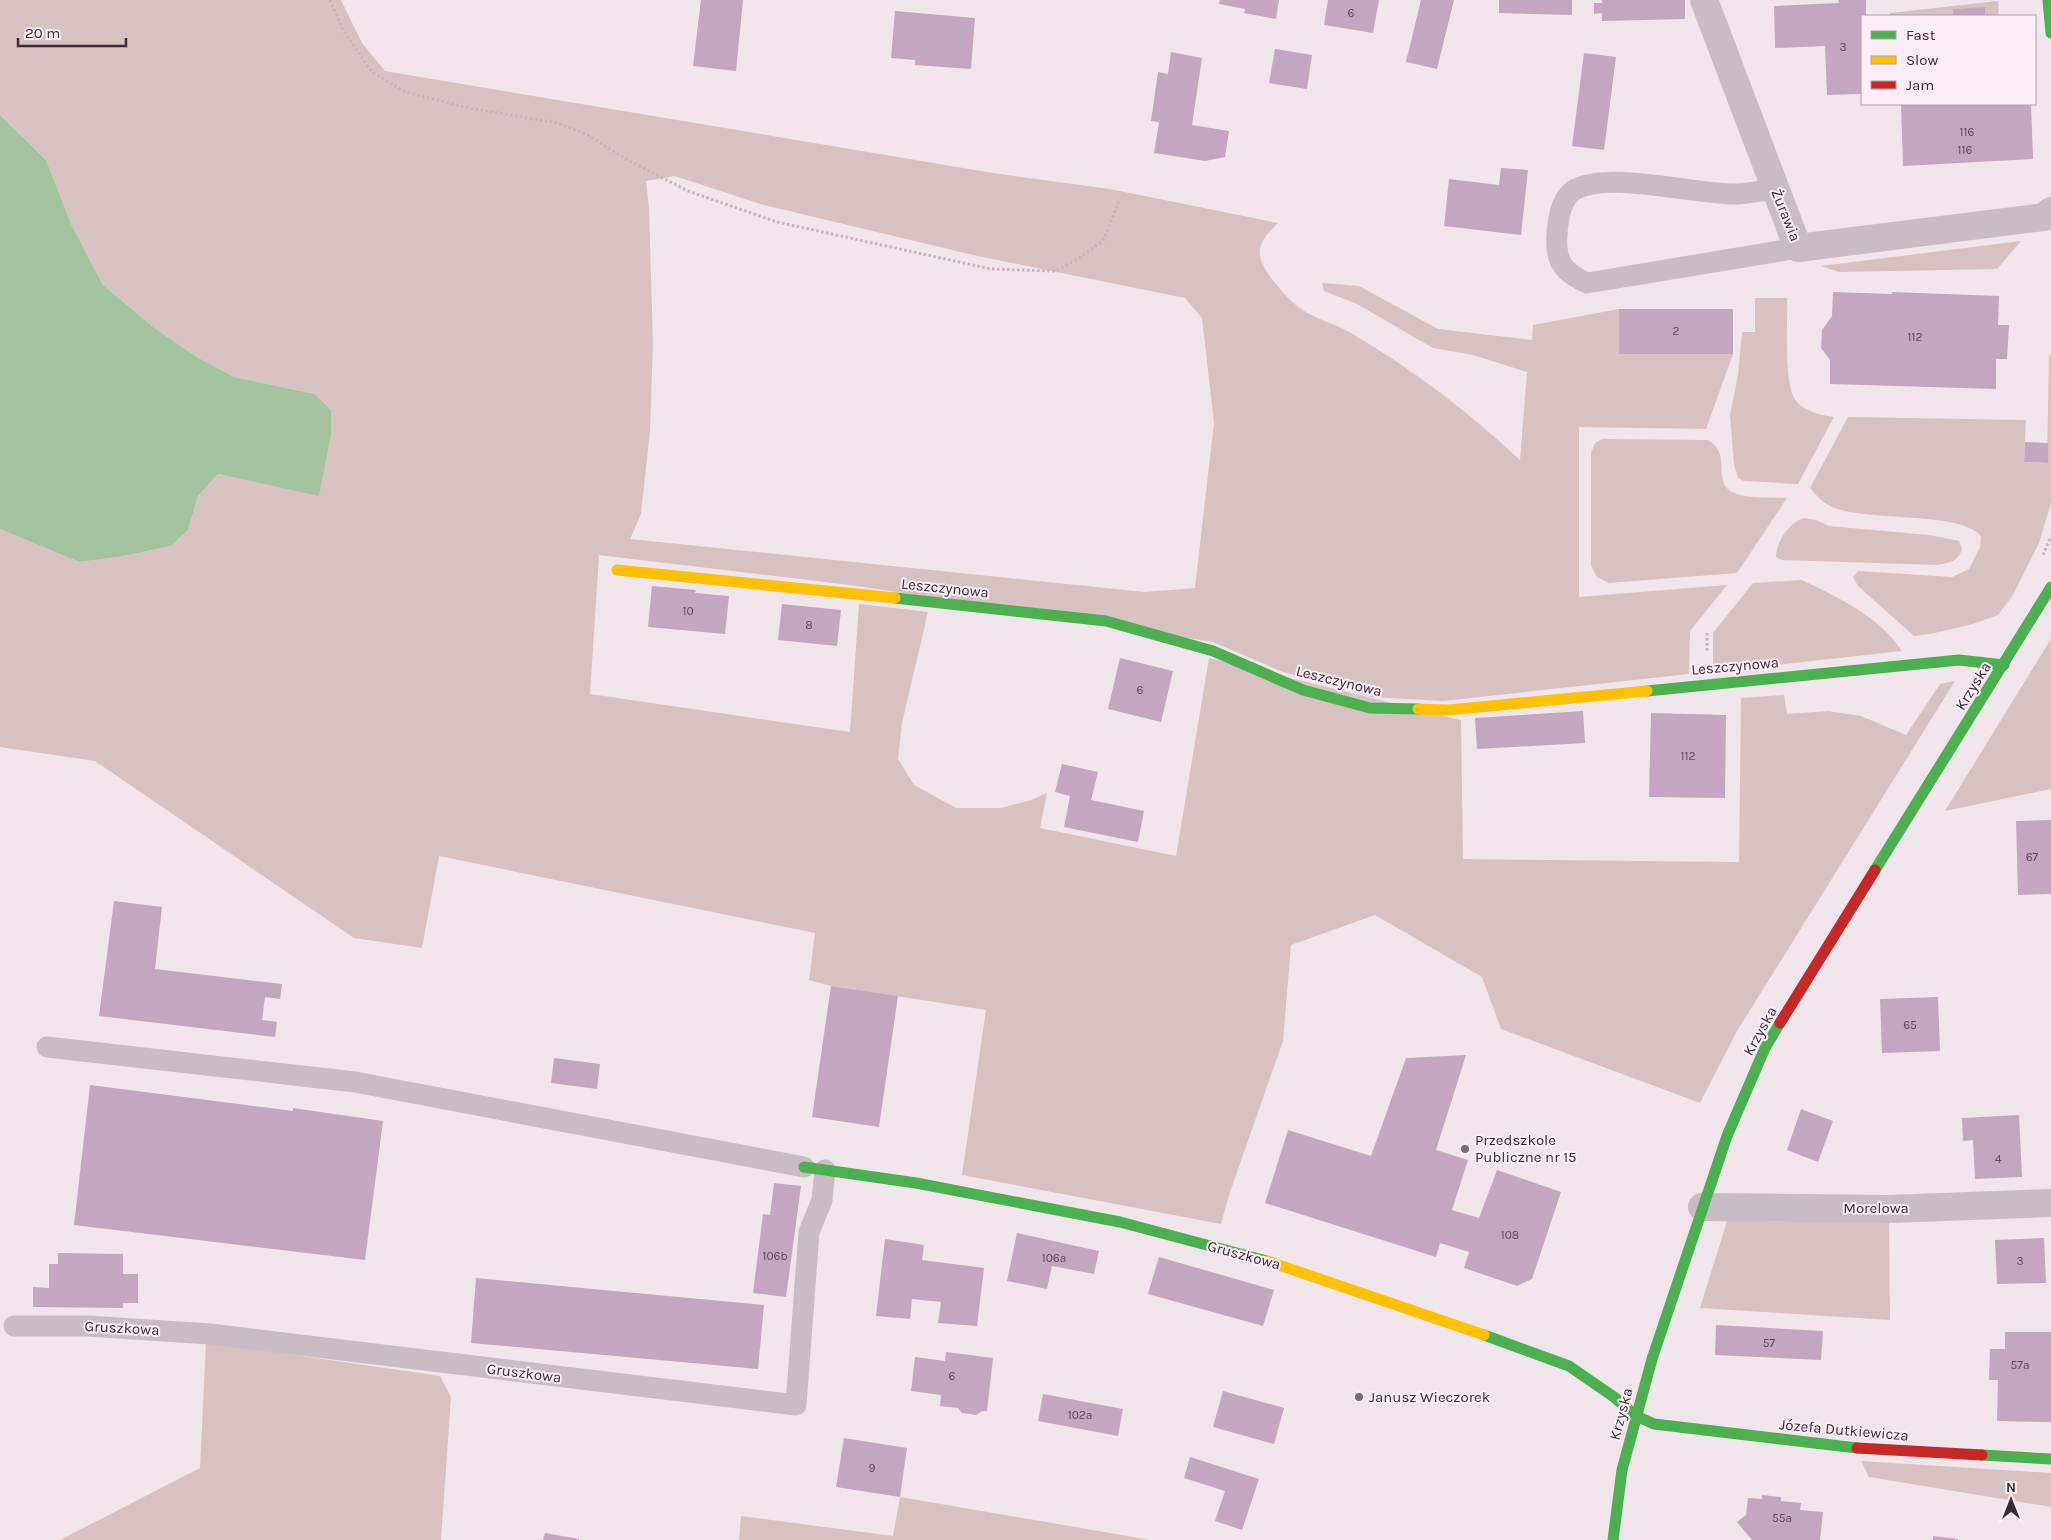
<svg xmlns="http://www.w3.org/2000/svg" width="2051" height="1540" font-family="Karla,sans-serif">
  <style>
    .green { fill: #d8c2c1; fill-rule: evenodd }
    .water { fill: #a3c39e }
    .building { fill: #c5a6c0 }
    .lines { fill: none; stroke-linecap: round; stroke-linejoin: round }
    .path { stroke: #c2b5be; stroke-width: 3; stroke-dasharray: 2.5 2.5; stroke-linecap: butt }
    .lane { stroke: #c9bdc5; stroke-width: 21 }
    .street { stroke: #c9bdc5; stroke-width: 28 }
    .fast { stroke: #4caf50; stroke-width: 11 }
    .slow { stroke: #ffc107; stroke-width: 11 }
    .jam { stroke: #c62828; stroke-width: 11 }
    .poi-dot { fill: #7a6b77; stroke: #fbedf6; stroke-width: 2 }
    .labels { text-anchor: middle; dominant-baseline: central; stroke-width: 4; stroke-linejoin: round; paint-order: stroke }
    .number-label { font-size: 12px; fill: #5e495a }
    .street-label { font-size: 15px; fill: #3b2a38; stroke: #fbedf6 }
    .poi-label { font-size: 15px; fill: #3b2a38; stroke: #fbedf6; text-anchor: start }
  </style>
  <rect width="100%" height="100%" fill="#f0e5eb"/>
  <!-- green -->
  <g class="green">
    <path d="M0 0H341L362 43 385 71 993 173 1110 189 1278 223C1270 231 1258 242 1260 255 1261 270 1288 300 1301 309 1315 319 1334 323 1349 332 1411 368 1468 411 1520 460L1527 372 1473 355 1433 348 1357 304 1324 291 1322 283 1359 286 1438 329 1532 340 1533 325 1619 309V354H1733L1706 429 1579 427V597L1727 585 1690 631 1689 674 1443 701 1372 697 1283 672 1213 642 858 586 599 555 590 694 850 732 859 604 928 612 902 723 898 759 914 785 956 808H1001L1031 800 1047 793 1040 828 1176 856 1209 658 1461 720 1463 859 1739 862 1741 698 1784 695 1787 714 1828 711 1861 716 1906 735 1940 684 1955 681 1737 1031 1700 1103 1501 1029 1482 977 1375 915 1291 945 1283 1041 1229 1195 1221 1224 962 1175 986 1010 831 986 809 980 815 933 439 856 422 948 354 938 95 761 0 747V529L79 562 119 557 171 546 188 530 198 496 218 474 319 495 331 410 315 394 234 377 197 357 153 327 103 285 72 226 46 160 0 115ZM675 176 760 204 973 255 1185 298 1202 318 1214 423 1195 588 1145 592 630 539 641 514 650 431 653 345 649 208 646 181Z"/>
    <polygon points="1998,1 1999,16 1985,16 1985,8 1953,9 1953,16 1890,16 1890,13"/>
    <polygon points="2021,241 1997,269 1839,272 1821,266"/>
    <path d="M1755 298H1787C1788 321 1783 384 1796 401 1805 412 1821 415 1834 417L1798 484 1744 481 1738 478 1734 465 1730 415 1738 375 1742 332H1755Z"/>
    <path d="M2049 355H2051V503L2039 543 2013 595 1998 615 1973 624 1930 634 1914 636 1858 586 1853 577 1858 571 1952 577 1969 569 1980 547 1981 536C1959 510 1865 523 1830 506 1822 502 1816 495 1810 488L1848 417 2026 420 2024 462 2047 463Z"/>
    <path d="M1602 439 1707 440C1736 454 1706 486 1740 495 1755 499 1772 497 1787 498L1737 573 1609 583 1597 577 1591 566V453L1595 443Z"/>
    <path d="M1805 518 1816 520 1829 526 1929 535 1959 541 1962 549C1958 562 1949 563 1936 565L1782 560 1776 557C1776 542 1790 521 1805 518Z"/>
    <path d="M1802 580C1839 598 1879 616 1902 651L1713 672V633L1753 583Z"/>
    <polygon points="2051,639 2051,789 1945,811"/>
    <polygon points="1728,1218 1775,1222 1889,1218 1890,1320 1700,1308"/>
    <polygon points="206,1342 440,1376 451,1397 441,1540 60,1540 200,1468"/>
    <polygon points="1861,1461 2051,1473 2051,1507 1869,1477"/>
    <polygon points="900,1497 1151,1540 739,1540 741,1516 893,1536"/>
  </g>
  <!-- water -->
  <polygon class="water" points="0,115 46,160 72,226 103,285 153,327 197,357 234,377 315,394 331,410 331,434 319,496 218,474 198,496 188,530 171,546 119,557 79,562 0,529"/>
  <!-- building -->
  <g class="building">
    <polygon points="701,0 743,0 736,71 693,66"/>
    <polygon points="1220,0 1279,0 1276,19 1244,13 1245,9 1219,4"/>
    <polygon points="1328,0 1379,0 1373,33 1324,25"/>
    <polygon points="1421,0 1454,0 1437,69 1406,62"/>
    <polygon points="1499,0 1572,0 1572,15 1499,13"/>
    <polygon points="1602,0 1685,0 1685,19 1602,21 1602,13 1594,14 1594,3 1602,3"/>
    <polygon points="1838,0 1866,0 1866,16 1862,16 1862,94 1827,95 1825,46 1775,48 1774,6 1839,3"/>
    <polygon points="1985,7 1985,16 1953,16 1953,9"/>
    <polygon points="895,11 975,18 971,69 915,65 915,60 891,58"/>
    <polygon points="1275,49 1312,55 1307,89 1269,83"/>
    <polygon points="1171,52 1202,58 1192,125 1229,131 1225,157 1205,161 1154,153 1159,122 1151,121 1158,72 1168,74"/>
    <polygon points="1584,53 1616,57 1604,150 1572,146"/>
    <polygon points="2031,104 2033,159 1903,166 1901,105"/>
    <polygon points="1501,168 1528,170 1521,235 1444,226 1449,179 1499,185"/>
    <polygon points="1833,292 1892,294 1892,292 1999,296 1998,325 2009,325 2007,359 1996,359 1996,389 1830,384 1830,360 1821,348 1822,330 1832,316"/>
    <rect x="1619" y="309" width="114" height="45"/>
    <polygon points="2025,442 2048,443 2048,463 2024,462"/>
    <polygon points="652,586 696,590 695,593 729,596 725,634 648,627"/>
    <polygon points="782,604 841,610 837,646 778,640"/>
    <polygon points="1120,658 1173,671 1161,722 1108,709"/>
    <polygon points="1583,711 1585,743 1477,749 1475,718"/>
    <polygon points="1651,713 1726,715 1725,798 1649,797"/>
    <polygon points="1062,764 1098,772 1091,800 1144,811 1138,842 1064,827 1070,796 1055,792"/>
    <polygon points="2051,820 2051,894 2018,895 2016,821"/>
    <polygon points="114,901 162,907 155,969 282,984 280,999 265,997 262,1020 277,1022 275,1037 99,1016"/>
    <polygon points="831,986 898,996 879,1127 812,1117"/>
    <polygon points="1938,997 1940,1051 1882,1053 1880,999"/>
    <polygon points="1466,1055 1436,1150 1468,1160 1452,1210 1479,1218 1497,1170 1561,1192 1532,1279 1517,1286 1464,1268 1469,1252 1440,1243 1436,1257 1265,1203 1288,1130 1371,1156 1406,1058"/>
    <polygon points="554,1058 600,1064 597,1089 551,1083"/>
    <polygon points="90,1085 293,1111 293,1108 383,1121 365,1260 74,1225"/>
    <polygon points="1801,1109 1833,1121 1818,1162 1787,1150"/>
    <polygon points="2019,1115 2022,1177 1975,1179 1973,1140 1963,1141 1962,1118"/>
    <polygon points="774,1183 801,1186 786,1297 753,1293 763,1214 770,1215"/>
    <polygon points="1017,1233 1099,1251 1094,1274 1052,1266 1047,1289 1007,1281"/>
    <polygon points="2044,1238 2046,1283 1997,1284 1995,1240"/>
    <polygon points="885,1239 924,1245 922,1260 984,1268 977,1326 938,1323 941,1302 912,1299 910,1319 876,1316"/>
    <polygon points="58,1253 123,1254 123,1274 138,1274 138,1303 123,1303 123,1308 33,1307 33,1287 49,1288 49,1264 58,1264"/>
    <polygon points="1159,1257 1274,1290 1263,1326 1148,1294"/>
    <polygon points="476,1278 764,1305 758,1369 471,1343"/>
    <polygon points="1716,1325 1823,1331 1821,1360 1715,1355"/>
    <polygon points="2005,1332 2051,1332 2051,1422 1997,1421 1998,1380 1989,1380 1990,1349 2005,1349"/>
    <polygon points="946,1352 993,1358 987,1411 982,1411 976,1415 962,1413 958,1408 940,1406 941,1395 911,1391 915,1357 945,1361"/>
    <polygon points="1223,1391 1284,1408 1274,1444 1213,1427"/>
    <polygon points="1043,1394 1123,1409 1118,1436 1038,1421"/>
    <polygon points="844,1438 907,1448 900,1497 836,1487"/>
    <polygon points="1190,1457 1259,1479 1242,1530 1215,1521 1225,1491 1184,1478"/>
    <polygon points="1762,1495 1781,1497 1781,1501 1801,1503 1800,1510 1823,1512 1820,1540 1752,1540 1737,1522 1746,1515 1748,1498 1762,1499"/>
    <polygon points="545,1533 579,1539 579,1540 543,1540"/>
    <polygon points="1933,1536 1958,1539 1958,1540 1933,1540"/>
  </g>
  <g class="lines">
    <!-- path -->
    <g class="path">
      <polyline points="330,0 343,30 372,72 405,92 469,108 558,123 588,135 624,158 688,191 777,222 991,269 1055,271 1076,260 1103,241 1120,199"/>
      <polyline points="2043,555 2051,536"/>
      <polyline points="1707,633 1707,653"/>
    </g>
    <!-- lane -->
    <g class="lane">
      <path d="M1776 189C1763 191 1751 193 1738 194 1695 195 1613 171 1576 189 1558 198 1556 231 1557 248 1559 268 1570 275 1587 283L1798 248"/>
      <polyline points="47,1047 355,1082 804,1167"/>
      <polyline points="14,1326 88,1326 210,1334 796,1405 809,1232 822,1200 825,1170"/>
    </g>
    <!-- street -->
    <g class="street">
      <polyline points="1704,0 1798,248 2044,217 2051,211"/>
      <polyline points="1702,1207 1889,1209 2051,1203"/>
    </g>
    <!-- fast -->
    <g class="fast">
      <polyline points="2048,0 2051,33"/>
      <polyline points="895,598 1106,621 1213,651 1303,690 1370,708 1418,709"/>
      <polyline points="1647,691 1959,660 2004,665"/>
      <polyline points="1875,870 2051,587"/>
      <polyline points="804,1167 916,1183 1120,1222 1267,1261"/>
      <polyline points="1484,1335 1569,1366 1614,1397 1636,1416 1654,1424 1857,1448"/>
      <polyline points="1982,1455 2051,1459"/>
      <polyline points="1613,1540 1622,1470 1652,1359 1727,1136 1765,1048 1780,1023"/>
    </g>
    <!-- slow -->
    <g class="slow">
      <polyline points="617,570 895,598"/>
      <polyline points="1418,709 1448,710 1647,691"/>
      <polyline points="1267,1261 1484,1335"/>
    </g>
    <!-- jam -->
    <g class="jam">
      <polyline points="1780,1023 1875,870"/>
      <polyline points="1857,1448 1982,1455"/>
    </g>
  </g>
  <!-- markers -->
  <g class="poi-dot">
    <circle cx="1465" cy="1149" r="5"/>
    <circle cx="1359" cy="1397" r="5"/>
  </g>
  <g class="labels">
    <!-- number labels -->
    <g class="number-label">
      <text x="1351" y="13">6</text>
      <text x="1843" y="47">3</text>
      <text x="1967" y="132">116</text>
      <text x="1965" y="150">116</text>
      <text x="1676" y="331">2</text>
      <text x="1915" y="337">112</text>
      <text x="688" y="611">10</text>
      <text x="809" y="625">8</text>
      <text x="1140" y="690">6</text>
      <text x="1688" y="756">112</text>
      <text x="2032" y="857">67</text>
      <text x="1910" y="1025">65</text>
      <text x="1998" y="1159">4</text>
      <text x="1510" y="1235">108</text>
      <text x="775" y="1256">106b</text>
      <text x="1054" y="1258">106a</text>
      <text x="2020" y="1261">3</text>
      <text x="1769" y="1343">57</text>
      <text x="2020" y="1365">57a</text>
      <text x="952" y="1376">6</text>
      <text x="1080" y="1415">102a</text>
      <text x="872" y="1468">9</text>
      <text x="1782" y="1518">55a</text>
    </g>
    <!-- street labels -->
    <g class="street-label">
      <text transform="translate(1786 215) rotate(68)">Żurawia</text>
      <text transform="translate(945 588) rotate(6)">Leszczynowa</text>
      <text transform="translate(1735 666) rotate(-5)">Leszczynowa</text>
      <text transform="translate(1339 681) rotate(14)">Leszczynowa</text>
      <text transform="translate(1973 686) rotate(-58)">Krzyska</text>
      <text transform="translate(1760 1031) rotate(-61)">Krzyska</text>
      <text x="1876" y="1208">Morelowa</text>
      <text transform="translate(1244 1255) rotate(15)">Gruszkowa</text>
      <text transform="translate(122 1328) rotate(3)">Gruszkowa</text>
      <text transform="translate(524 1373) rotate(7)">Gruszkowa</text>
      <text transform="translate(1621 1414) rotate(-75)">Krzyska</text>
      <text transform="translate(1844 1430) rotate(5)">Józefa Dutkiewicza</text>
    </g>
    <!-- poi labels -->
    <g class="poi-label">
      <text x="1475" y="1140">Przedszkole<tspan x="1475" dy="17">Publiczne nr 15</tspan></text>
      <text x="1369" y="1397">Janusz Wieczorek</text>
    </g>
  </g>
  <!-- legend -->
  <rect x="1861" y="15" width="175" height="90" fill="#fbedf6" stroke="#ae9faa"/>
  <rect x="1871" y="31" width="25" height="8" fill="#4caf50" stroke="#ae9faa"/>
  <text x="1906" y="40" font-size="15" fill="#3b2a38">Fast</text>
  <rect x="1871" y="56" width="25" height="8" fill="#ffc107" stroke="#ae9faa"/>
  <text x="1906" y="65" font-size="15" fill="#3b2a38">Slow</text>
  <rect x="1871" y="81" width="25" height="8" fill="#c62828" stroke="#ae9faa"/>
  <text x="1906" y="90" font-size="15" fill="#3b2a38">Jam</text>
  <!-- north arrow -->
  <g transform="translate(2011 1500)" stroke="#fbedf6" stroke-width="4" paint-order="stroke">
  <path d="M0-4L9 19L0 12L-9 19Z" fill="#3b2a38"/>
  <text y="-8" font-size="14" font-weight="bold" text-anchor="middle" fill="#3b2a38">N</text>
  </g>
  <!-- scale -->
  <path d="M18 38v8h108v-8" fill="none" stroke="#3b2a38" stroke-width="2.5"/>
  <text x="25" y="38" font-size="15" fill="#3b2a38" stroke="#fbedf6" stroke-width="4" paint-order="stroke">20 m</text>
</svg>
